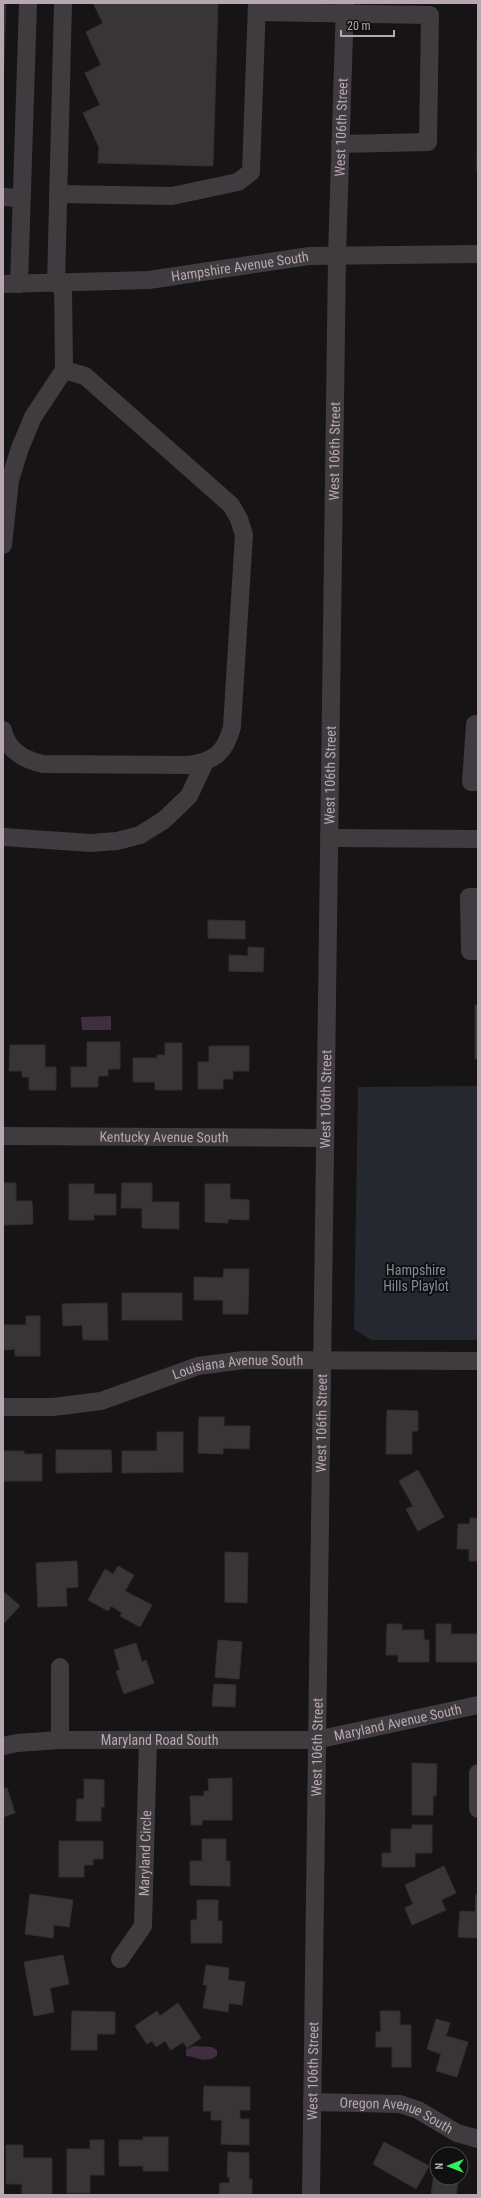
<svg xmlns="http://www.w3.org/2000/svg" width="481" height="2198" font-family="'Roboto Condensed',sans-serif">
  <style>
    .green { fill: #25282e }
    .water { fill: #3e2e3f }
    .building { fill: #383537; stroke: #322f30 }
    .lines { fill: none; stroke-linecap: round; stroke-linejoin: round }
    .minor { stroke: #403b3e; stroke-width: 18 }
    .labels { text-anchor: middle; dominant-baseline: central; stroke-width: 4; stroke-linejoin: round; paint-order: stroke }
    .street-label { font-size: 14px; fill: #b6a7b2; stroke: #111010 }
    .park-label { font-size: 14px; fill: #7e8ca0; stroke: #111010 }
  </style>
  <rect width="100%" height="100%" fill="#161415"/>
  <!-- green -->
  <polygon class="green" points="478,1086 478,1340 371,1340 354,1329 358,1087"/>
  <!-- water -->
  <g class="water">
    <polygon points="111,1016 111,1030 82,1030 81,1017"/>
    <path d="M194 2046 212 2047 217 2050V2056C205 2064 198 2057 186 2056V2049Z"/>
  </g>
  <!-- building -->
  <g class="building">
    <polygon points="3,3 6,3 3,90"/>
    <polygon points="93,3 218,3 213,166 98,163 99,147 83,113 100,105 85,73 101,65 86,32 103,23"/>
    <polygon points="477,39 478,39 477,170"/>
    <polygon points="208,920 245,921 245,939 208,938"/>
    <polygon points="248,947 264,948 263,972 229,971 229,955 248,956"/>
    <rect x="475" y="1005" width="3" height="54"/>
    <polygon points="87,1042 120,1042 120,1069 108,1069 108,1076 98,1076 98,1087 71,1087 71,1067 87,1067"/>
    <polygon points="165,1043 182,1043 182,1090 155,1090 155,1082 133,1082 133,1058 157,1058 157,1055 165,1055"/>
    <polygon points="10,1045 45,1045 45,1067 56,1067 56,1090 29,1090 29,1077 22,1077 22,1071 9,1071"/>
    <polygon points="209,1046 249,1046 249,1071 233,1071 233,1079 223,1079 223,1089 198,1089 198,1062 209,1062"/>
    <polygon points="3,1183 16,1183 16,1201 32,1201 33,1224 3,1225"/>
    <polygon points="122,1183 152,1183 152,1202 179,1202 179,1229 142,1228 142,1208 121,1208"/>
    <polygon points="69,1184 94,1184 94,1194 116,1194 116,1215 94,1215 94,1220 69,1220"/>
    <polygon points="205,1184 230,1184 230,1199 249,1200 249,1220 228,1219 228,1223 205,1222"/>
    <polygon points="224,1269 249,1269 248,1314 223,1314 223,1300 194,1300 194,1277 223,1278"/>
    <rect x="122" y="1293" width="60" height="27"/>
    <polygon points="107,1303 108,1340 83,1340 82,1325 63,1326 62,1304"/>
    <polygon points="26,1316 40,1316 40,1356 15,1356 15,1349 3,1350 3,1325 26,1325"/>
    <polygon points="387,1410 418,1411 418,1431 412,1431 412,1454 386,1454"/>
    <polygon points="199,1417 224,1417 224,1426 250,1426 249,1449 223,1448 223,1454 198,1453"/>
    <polygon points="157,1432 183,1432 183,1472 122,1473 122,1451 157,1451"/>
    <polygon points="56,1450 111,1450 112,1472 56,1473"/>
    <polygon points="3,1451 24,1451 24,1454 42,1454 42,1481 3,1481"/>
    <polygon points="418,1470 444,1517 418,1531 406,1509 413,1506 399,1481"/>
    <polygon points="470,1518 478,1518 478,1561 469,1561 469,1549 457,1549 458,1524 470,1524"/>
    <polygon points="225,1552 248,1553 247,1603 225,1602"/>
    <polygon points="77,1561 78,1587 66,1588 67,1606 38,1607 36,1563"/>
    <polygon points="118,1566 134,1575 125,1591 152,1605 140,1627 120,1616 122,1613 111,1606 108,1611 88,1600 105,1569 113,1574"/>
    <polygon points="3,1591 20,1606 3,1624"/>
    <polygon points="387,1624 402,1624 402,1630 424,1630 424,1640 429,1640 429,1662 398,1662 398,1655 386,1655"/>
    <polygon points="436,1624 451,1624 451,1634 478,1634 478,1662 436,1662"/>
    <polygon points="218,1640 242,1642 239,1679 215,1677"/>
    <polygon points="136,1643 142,1662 146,1660 154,1683 124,1694 116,1671 120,1670 114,1650"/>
    <polygon points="214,1684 236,1685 235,1707 212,1706"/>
    <polygon points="412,1763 437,1764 436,1796 433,1796 433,1815 412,1815"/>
    <polygon points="232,1778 232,1820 202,1820 202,1825 191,1825 190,1796 204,1796 204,1791 209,1791 208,1779"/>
    <polygon points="84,1779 104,1780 104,1807 101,1807 101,1821 76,1821 77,1799 84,1799"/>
    <polygon points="7,1788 15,1813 3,1817 3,1789"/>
    <polygon points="412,1825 432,1825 432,1853 415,1853 415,1867 382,1867 382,1853 391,1853 391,1829 412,1829"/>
    <polygon points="202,1839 226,1839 226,1861 230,1861 230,1886 190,1885 190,1861 202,1861"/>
    <polygon points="59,1841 103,1841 103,1859 93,1859 93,1865 84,1865 84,1877 59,1877"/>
    <polygon points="444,1866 456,1893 441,1900 446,1910 412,1925 405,1908 413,1904 405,1885"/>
    <polygon points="30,1894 73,1900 69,1927 54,1925 53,1938 25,1934"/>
    <polygon points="476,1894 478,1895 478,1938 458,1937 460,1911 475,1912"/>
    <polygon points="197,1900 218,1900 218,1921 222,1921 222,1943 191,1943 191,1920 197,1920"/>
    <polygon points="63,1955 69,1984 50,1988 54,2012 34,2016 24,1962"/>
    <polygon points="206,1965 229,1968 228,1980 245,1982 242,2005 229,2003 228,2012 203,2008 207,1985 203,1985"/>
    <polygon points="178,2003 201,2038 187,2048 183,2042 171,2050 165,2041 156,2047 152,2041 147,2044 135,2026 157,2011 160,2016"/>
    <polygon points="72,2011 115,2012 115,2034 97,2034 97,2050 71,2050"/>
    <polygon points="380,2011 400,2011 400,2025 411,2025 411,2067 392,2067 392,2047 376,2047 376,2032 381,2032"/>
    <polygon points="436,2019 450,2023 446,2036 468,2042 457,2077 436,2071 441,2054 427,2049"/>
    <polygon points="204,2086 250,2087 250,2110 240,2110 240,2119 249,2119 249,2145 221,2144 222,2120 211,2120 211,2111 203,2111"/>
    <polygon points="143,2137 168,2137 168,2171 143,2171 143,2166 119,2166 119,2140 143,2140"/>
    <polygon points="90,2140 104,2140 104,2175 90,2175 90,2193 67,2193 67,2149 90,2149"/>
    <polygon points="384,2142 429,2166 416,2189 373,2164"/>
    <polygon points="6,2145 23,2145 23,2158 52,2158 52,2195 22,2195 22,2184 6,2184"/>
    <polygon points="228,2152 249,2153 249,2179 252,2179 252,2195 219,2195 220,2183 229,2183 230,2177 227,2177"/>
    <polygon points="434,2174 437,2174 437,2178 459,2178 456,2195 431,2195"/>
  </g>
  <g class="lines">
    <!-- minor -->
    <g class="minor">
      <polyline points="257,12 430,15 428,142 340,144"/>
      <polyline points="58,194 172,196 238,182 251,172 257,3"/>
      <polyline points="3,197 21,198"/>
      <path id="s1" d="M3 284 149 280 309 256 478 254"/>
      <polyline points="19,284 28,3"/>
      <polyline points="56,284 63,3"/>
      <polyline points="3,545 10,480 20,448 33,417 64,370 63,284"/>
      <polyline points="478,724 475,724 471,782 478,782"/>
      <path d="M3 730C7 750 24 760 43 764L188 765C215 761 225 753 232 727L244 535 239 519 231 505 85 376 64 370"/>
      <polyline points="3,837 91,843 117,841 140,835 164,820 189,796 205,762"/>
      <polyline points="329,838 478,839"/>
      <polyline points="478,897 469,897 470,951 478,951"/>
      <path id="s2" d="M3 1136 325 1138"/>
      <path id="s3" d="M3 1407H53L101 1401 198 1366 244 1360 478 1361"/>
      <polyline points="60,1667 60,1740"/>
      <path id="s4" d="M3 1746 17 1743 60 1740H316L478 1705"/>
      <polyline points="478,1773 478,1809"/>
      <path id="s5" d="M120 1959 143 1926 148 1740"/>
      <path id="s6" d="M312 2102 400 2104 418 2110 457 2133 478 2139"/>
      <path id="s7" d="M311 2195 337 255 345 3"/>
    </g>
  </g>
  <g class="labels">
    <!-- street labels -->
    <g class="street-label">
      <text stroke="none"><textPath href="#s7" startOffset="2068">West 106th Street</textPath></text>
      <text stroke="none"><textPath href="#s1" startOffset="238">Hampshire Avenue South</textPath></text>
      <text stroke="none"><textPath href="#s7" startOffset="1744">West 106th Street</textPath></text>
      <text stroke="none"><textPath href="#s7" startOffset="1420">West 106th Street</textPath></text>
      <text stroke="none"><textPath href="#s7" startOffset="1096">West 106th Street</textPath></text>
      <text stroke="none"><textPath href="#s2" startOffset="161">Kentucky Avenue South</textPath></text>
      <text stroke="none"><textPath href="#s3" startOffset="241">Louisiana Avenue South</textPath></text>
      <text stroke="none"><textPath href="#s7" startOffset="772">West 106th Street</textPath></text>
      <text stroke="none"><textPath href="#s4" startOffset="397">Maryland Avenue South</textPath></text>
      <text stroke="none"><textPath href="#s4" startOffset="157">Maryland Road South</textPath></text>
      <text stroke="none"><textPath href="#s7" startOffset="448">West 106th Street</textPath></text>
      <text stroke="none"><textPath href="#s5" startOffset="113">Maryland Circle</textPath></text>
      <text stroke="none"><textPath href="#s7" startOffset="124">West 106th Street</textPath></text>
      <text stroke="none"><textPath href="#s6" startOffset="87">Oregon Avenue South</textPath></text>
    </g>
    <!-- park labels -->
    <g class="park-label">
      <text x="416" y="1270">Hampshire<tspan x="416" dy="16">Hills Playlot</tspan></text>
    </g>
  </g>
  <!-- border -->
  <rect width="481" height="2198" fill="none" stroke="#b6a7b2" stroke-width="8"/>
  <!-- north arrow -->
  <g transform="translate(449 2166) rotate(270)"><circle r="19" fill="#111010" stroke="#534c51"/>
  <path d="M0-3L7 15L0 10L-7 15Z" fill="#38eb5b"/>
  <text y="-6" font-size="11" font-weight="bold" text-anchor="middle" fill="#b6a7b2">N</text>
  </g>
  <!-- scale -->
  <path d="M341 30v6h53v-6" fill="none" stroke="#b6a7b2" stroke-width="2"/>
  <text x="347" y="30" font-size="12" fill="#b6a7b2" stroke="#111010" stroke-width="3" paint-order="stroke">20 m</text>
</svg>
